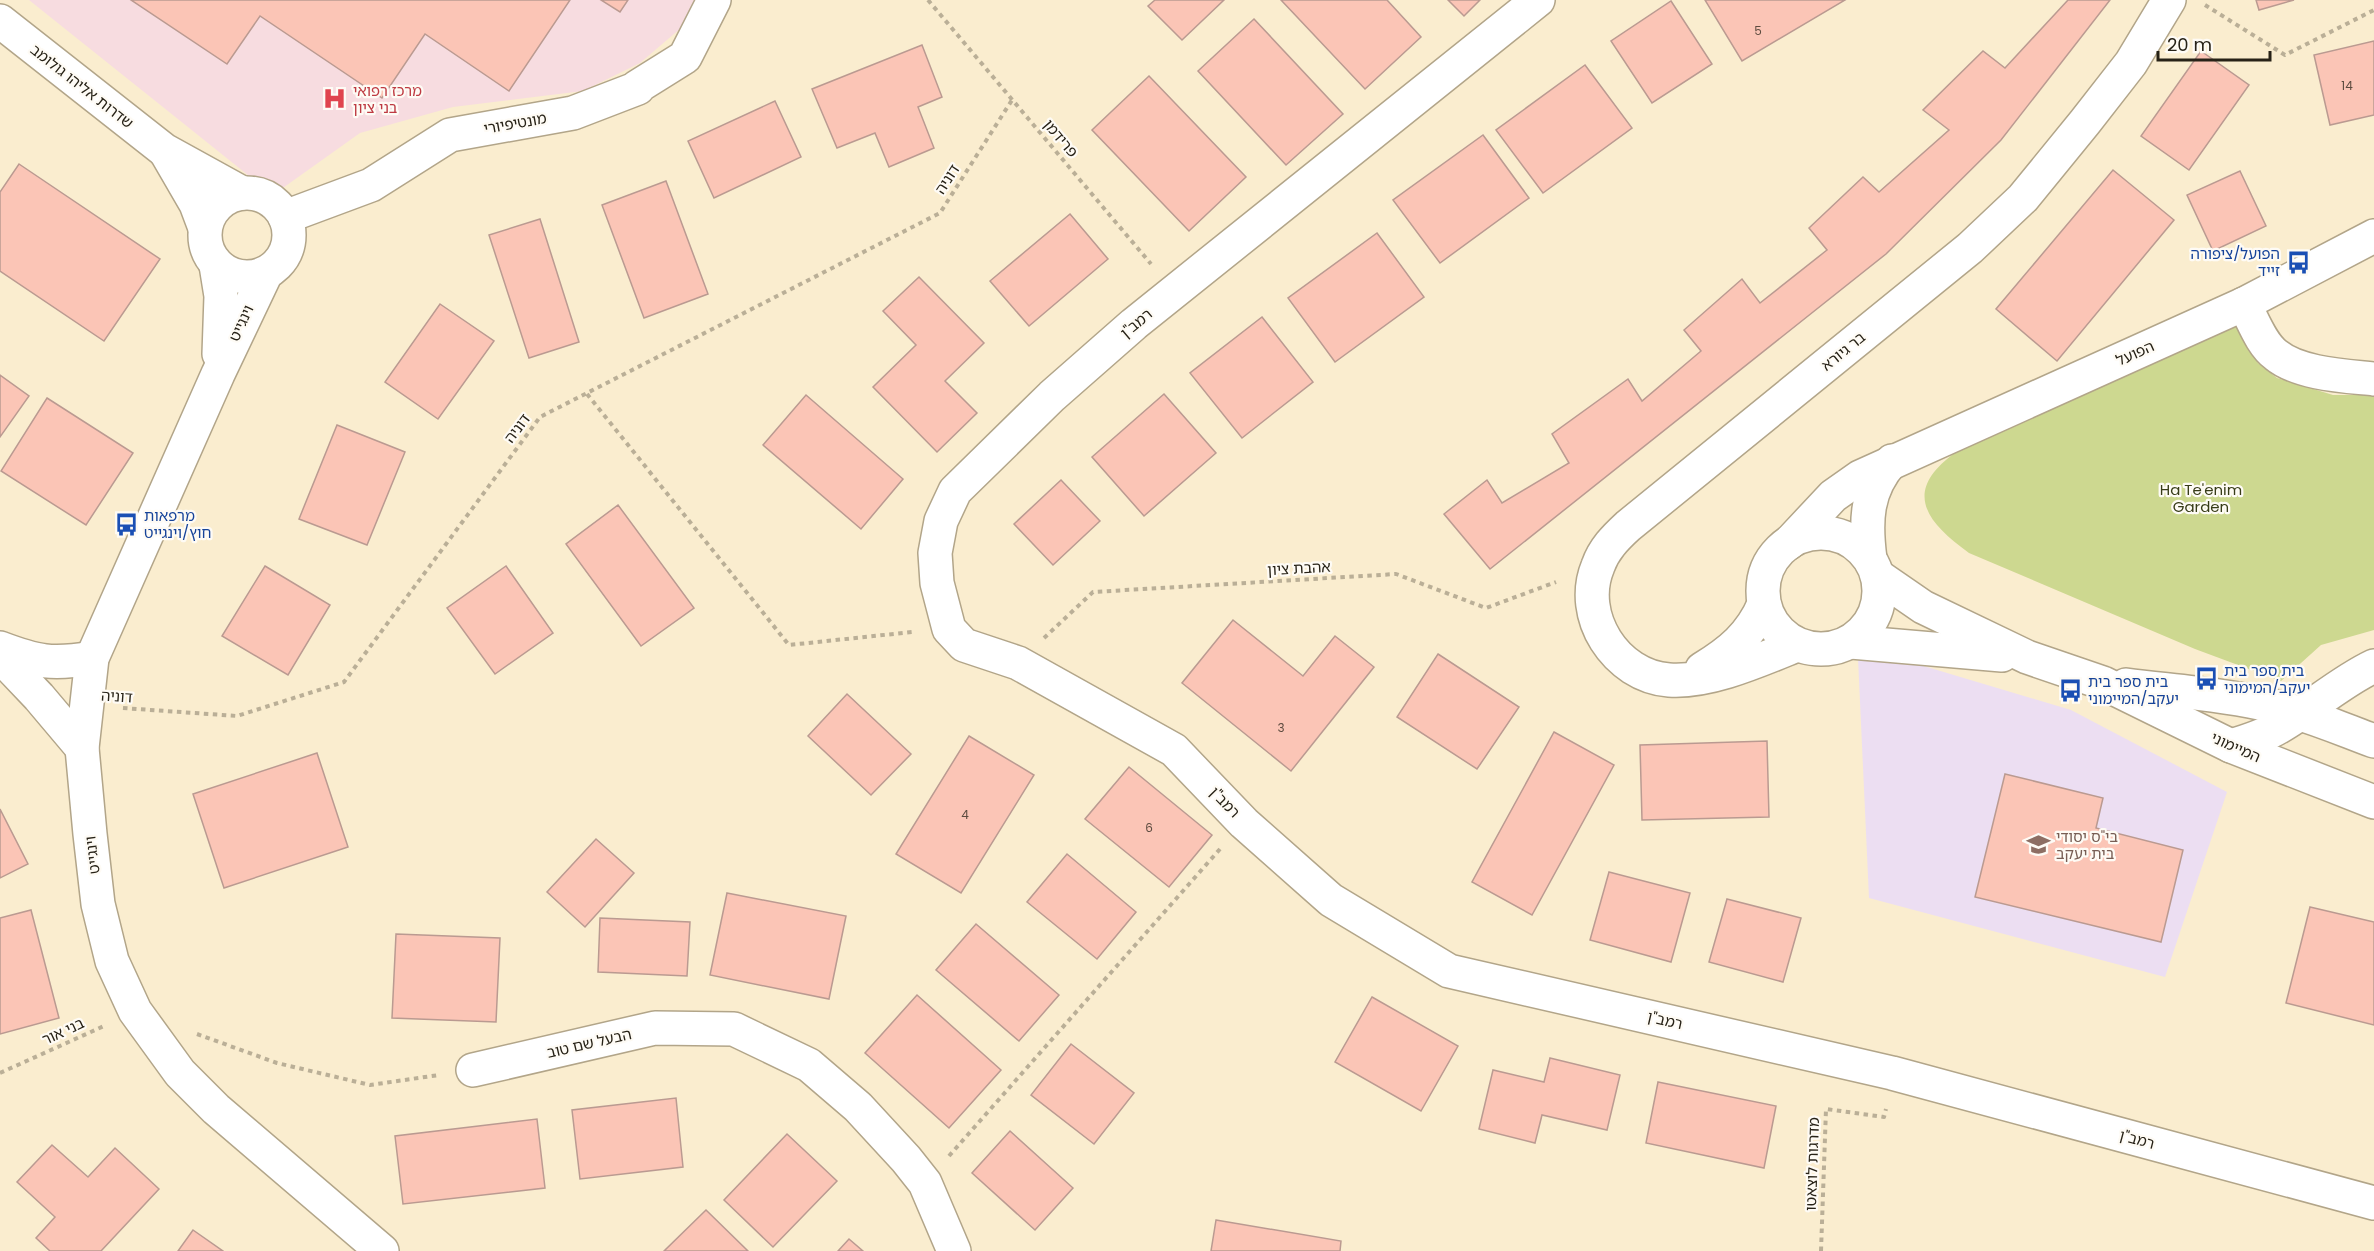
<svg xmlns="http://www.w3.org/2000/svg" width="2374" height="1251" font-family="Poppins,'Noto Sans Hebrew',sans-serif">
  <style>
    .education { fill: #ecdef2 }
    .medical { fill: #f7dce0 }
    .green { fill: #cdd890 }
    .building { fill: #fbc5b6; stroke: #ba9a91; stroke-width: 1.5 }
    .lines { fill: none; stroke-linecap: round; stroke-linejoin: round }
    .street-casing { stroke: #b2a589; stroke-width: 36 }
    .secondary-casing { stroke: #b2a589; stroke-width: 36 }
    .path { stroke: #baaf97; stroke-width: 4; stroke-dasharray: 4.5 4.5; stroke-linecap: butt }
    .street { stroke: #fff; stroke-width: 33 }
    .secondary { stroke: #fff; stroke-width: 33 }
    .labels { text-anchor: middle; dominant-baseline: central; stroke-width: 4.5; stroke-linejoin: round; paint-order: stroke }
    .number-label { font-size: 12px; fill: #5c4b3f }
    .street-label { font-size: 15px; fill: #272217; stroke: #fefbf5 }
    .health-label { font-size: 15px; fill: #be3a42; stroke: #fefbf5; text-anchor: start }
    .transit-label { font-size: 15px; fill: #164399; stroke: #fefbf5; text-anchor: start }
    .park-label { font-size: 15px; fill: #373c18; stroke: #fefbf5 }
    .education-label { font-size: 15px; fill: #785e54; stroke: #fefbf5; text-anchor: start }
  </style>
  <rect width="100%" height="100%" fill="#faedcf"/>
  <!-- education -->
  <polygon class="education" points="1858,658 1917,664 2071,710 2227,792 2165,977 1869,898"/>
  <!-- medical -->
  <polygon class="medical" points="29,0 697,0 695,16 640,63 583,91 453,107 360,133 273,195"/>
  <!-- green -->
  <path class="green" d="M2235 323 2258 363 2277 378 2333 395H2374V630L2321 645 2281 681 2195 649 1969 553C1925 521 1902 491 1956 452Z"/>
  <!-- building -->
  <g class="building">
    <polygon points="131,0 570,0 509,91 425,34 382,98 260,16 227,64"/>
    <polygon points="601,0 628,0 620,12"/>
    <polygon points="1155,0 1224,0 1182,40 1148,6"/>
    <polygon points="1281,0 1387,0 1421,37 1365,89"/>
    <polygon points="1448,0 1480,0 1464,16"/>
    <polygon points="1705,0 1845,0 1742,61"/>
    <polygon points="2068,0 2110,0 2001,140 1886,254 1490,569 1444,514 1487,480 1502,503 1569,463 1552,434 1628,379 1642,401 1701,351 1684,330 1742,279 1760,303 1827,250 1809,228 1863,177 1879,192 1949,130 1923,110 1983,51 2005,68"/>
    <polygon points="2256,0 2294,0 2259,10"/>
    <polygon points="1671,1 1712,64 1652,103 1611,41"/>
    <polygon points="1254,19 1343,114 1286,165 1198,71"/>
    <polygon points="2374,41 2374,115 2330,125 2314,55"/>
    <polygon points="922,45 942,97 918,107 934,148 889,167 875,133 837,148 812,89"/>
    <polygon points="2201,51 2249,85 2189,170 2141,136"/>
    <polygon points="1585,65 1632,128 1543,193 1496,130"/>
    <polygon points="1149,76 1246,177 1189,231 1092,130"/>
    <polygon points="775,101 801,157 714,198 688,141"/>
    <polygon points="1483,135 1529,198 1440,263 1393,200"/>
    <polygon points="19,164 160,259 104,341 0,271 0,192"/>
    <polygon points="2113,170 2174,220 2057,361 1996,309"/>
    <polygon points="2240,171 2266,226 2213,251 2187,195"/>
    <polygon points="666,181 708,294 644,318 602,205"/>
    <polygon points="1070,214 1108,259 1029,326 990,281"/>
    <polygon points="540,219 579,342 529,358 489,235"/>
    <polygon points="1377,233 1424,297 1335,362 1288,298"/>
    <polygon points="919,277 984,343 945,381 977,413 937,452 873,387 916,345 883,311"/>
    <polygon points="440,304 494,341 438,419 385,382"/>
    <polygon points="1262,317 1313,382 1242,438 1190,373"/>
    <polygon points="0,375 29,396 0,437"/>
    <polygon points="1164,394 1216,453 1144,516 1092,457"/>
    <polygon points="806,395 903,479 861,529 763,445"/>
    <polygon points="47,398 133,453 86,525 1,471"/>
    <polygon points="337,425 405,452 367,545 299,519"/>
    <polygon points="1061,480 1100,521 1053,565 1014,524"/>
    <polygon points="618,505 694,608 641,646 566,544"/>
    <polygon points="265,566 330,605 288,675 222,636"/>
    <polygon points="506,566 553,633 495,674 447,608"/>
    <polygon points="1233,620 1303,676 1335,636 1374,667 1291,771 1182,683"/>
    <polygon points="1438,654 1519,707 1477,769 1397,717"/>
    <polygon points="847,694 911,754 871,795 808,736"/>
    <polygon points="1554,732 1614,765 1532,915 1472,882"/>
    <polygon points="969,736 1034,775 961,893 896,854"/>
    <polygon points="1767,741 1769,817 1642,820 1640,745"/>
    <polygon points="317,753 348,847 224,888 193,794"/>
    <polygon points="1129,767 1212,835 1169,887 1085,819"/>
    <polygon points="2005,774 2103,798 2096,828 2183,850 2161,942 1975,897"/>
    <polygon points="0,809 28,864 0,878"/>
    <polygon points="596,839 634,873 585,927 547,892"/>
    <polygon points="1067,854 1136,912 1097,959 1027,902"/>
    <polygon points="1609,872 1690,893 1671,962 1590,940"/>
    <polygon points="727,893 846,916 829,999 710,975"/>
    <polygon points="1727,899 1801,918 1783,982 1709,962"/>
    <polygon points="2310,907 2374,922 2374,1025 2286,1003"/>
    <polygon points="31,910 59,1018 0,1034 0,918"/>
    <polygon points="600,918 690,922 687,976 598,972"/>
    <polygon points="976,924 1059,995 1019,1041 936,970"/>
    <polygon points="396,934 500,938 496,1022 392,1018"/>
    <polygon points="917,995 1001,1070 949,1128 865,1053"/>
    <polygon points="1372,997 1458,1046 1421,1111 1335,1062"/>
    <polygon points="1071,1044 1134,1093 1094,1144 1031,1095"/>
    <polygon points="1550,1058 1620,1075 1607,1130 1542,1115 1535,1143 1479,1129 1493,1070 1544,1082"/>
    <polygon points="1658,1082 1776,1106 1764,1168 1646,1143"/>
    <polygon points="676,1098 683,1167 580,1179 572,1110"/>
    <polygon points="537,1119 545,1188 403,1204 395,1136"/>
    <polygon points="1010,1131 1073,1188 1035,1230 972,1173"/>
    <polygon points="787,1134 837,1181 773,1247 724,1200"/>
    <polygon points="52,1145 88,1177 115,1148 159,1189 101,1251 50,1251 36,1238 55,1217 17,1182"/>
    <polygon points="706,1210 748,1251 664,1251"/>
    <polygon points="1216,1220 1341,1241 1340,1251 1211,1251"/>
    <polygon points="193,1230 223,1251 178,1251"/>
    <polygon points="849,1239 863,1251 838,1251"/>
  </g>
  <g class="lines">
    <defs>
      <g id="street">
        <polyline points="1538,0 1134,324 1052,396 955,491 941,521 935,553 937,583 949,629 964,645 1018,663 1174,750 1244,823 1331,900 1449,971 1892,1073 2374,1203"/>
        <polyline points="285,217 371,185 450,135 573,113 638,88 637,87 685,57 714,0"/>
        <path d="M2244 304C2253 320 2261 344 2276 355 2299 374 2345 376 2374 379"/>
        <path d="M1797 645C1760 660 1709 683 1669 680 1616 676 1577 616 1598 566 1604 549 1615 538 1628 526L1970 248 2023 198 2085 122 2131 63 2169 0"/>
        <path d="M0 648C37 662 52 665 92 658"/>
        <path d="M1702 669C1730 652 1751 635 1764 604"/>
        <path d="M2231 746C2248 741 2264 736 2279 727 2312 708 2340 682 2374 666"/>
        <polyline points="473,1070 655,1028 734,1029 809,1065 858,1107 906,1159 925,1183 954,1251"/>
      </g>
      <g id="secondary">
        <polyline points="0,21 164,150 242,193"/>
        <polyline points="167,154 196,204 205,228"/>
        <circle cx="247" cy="235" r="42"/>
        <polyline points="216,265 221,296 219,354"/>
        <polyline points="266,273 218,374 92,658 82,748 90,834 98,904 112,961 135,1011 180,1073 216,1109 382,1251"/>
        <circle cx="1821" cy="591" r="58"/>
        <polyline points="1789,543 1833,496 1860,477 2244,304 2374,236"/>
        <path d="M1870 559C1865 521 1866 490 1892 461"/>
        <polyline points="1878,576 1923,607 2027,657 2103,683 2231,746 2374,802"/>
        <polyline points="1851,642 2002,655"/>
        <polyline points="0,656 39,697 82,748"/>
        <path d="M2126 685C2173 691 2222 694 2269 705 2305 713 2339 728 2374 741"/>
      </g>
    </defs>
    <!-- street casing -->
    <use href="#street" class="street-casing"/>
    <!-- secondary casing -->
    <use href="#secondary" class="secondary-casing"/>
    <!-- path -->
    <g class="path">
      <polyline points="928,0 1151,264"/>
      <polyline points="2205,5 2285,55 2374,10"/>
      <polyline points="587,394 789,645 912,632"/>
      <polyline points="1044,638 1093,592 1396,574 1486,608 1556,582"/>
      <polyline points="123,708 237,716 344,682 540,417 940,213 1012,100"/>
      <polyline points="197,1034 277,1063 370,1085 439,1075"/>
      <polyline points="0,1073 104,1026"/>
      <polyline points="949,1156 1220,849"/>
      <polyline points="1821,1251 1826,1109 1884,1117 1886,1109"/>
    </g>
    <!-- street -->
    <use href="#street" class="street"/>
    <!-- secondary -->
    <use href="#secondary" class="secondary"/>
  </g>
  <!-- icons -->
  <defs>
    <symbol id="hospital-bare" viewBox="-9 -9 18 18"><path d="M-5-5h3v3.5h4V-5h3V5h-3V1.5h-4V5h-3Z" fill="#e0444e" stroke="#fefbf5" stroke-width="2.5" paint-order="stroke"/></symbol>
    <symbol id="bus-bare" viewBox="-9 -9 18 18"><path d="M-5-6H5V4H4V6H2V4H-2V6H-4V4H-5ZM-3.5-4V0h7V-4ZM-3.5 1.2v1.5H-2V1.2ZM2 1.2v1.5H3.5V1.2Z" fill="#1a4fb4" stroke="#fefbf5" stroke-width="2.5" paint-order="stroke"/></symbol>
    <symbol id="school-bare" viewBox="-9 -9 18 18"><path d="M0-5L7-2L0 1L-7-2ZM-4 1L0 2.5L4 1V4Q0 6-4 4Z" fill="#8d6e63" stroke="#fefbf5" stroke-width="2.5" paint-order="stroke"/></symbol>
  </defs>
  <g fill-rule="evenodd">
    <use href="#hospital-bare" x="318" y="82" width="33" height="33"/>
    <use href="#bus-bare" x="2282" y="246" width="33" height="33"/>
    <use href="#bus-bare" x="110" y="508" width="33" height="33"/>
    <use href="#bus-bare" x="2190" y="662" width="33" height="33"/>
    <use href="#bus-bare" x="2054" y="674" width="33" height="33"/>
    <use href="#school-bare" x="2022" y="828" width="33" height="33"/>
  </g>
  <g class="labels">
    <!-- number labels -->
    <g class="number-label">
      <text x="1758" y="30">5</text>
      <text x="2347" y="85">14</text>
      <text x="1281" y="727">3</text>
      <text x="965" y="814">4</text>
      <text x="1149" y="827">6</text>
    </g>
    <!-- street labels -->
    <g class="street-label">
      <text transform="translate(82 86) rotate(38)">שדרות אליהו גולומב</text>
      <text transform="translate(515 123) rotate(-10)">מונטיפיורי</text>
      <text transform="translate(1061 138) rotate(50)">פרידמן</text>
      <text transform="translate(947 179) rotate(-57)">דוניה</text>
      <text transform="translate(241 323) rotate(-65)">וינגייט</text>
      <text transform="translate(1136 323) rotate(-40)">רמב"ן</text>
      <text transform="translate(1843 351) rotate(-39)">בר גיורא</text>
      <text transform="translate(2135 353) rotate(-24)">הפועל</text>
      <text transform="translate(517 428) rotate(-53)">דוניה</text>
      <text transform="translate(1299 568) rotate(-3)">אהבת ציון</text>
      <text transform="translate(117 696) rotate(4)">דוניה</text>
      <text transform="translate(2236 747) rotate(24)">המיימוני</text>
      <text transform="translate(1225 802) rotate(46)">רמב"ן</text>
      <text transform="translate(92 855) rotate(-97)">וינגייט</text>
      <text transform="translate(1665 1020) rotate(13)">רמב"ן</text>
      <text transform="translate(63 1031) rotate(-25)">בני אור</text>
      <text transform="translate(589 1043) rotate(-13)">הבעל שם טוב</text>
      <text transform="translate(2137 1139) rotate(15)">רמב"ן</text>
      <text transform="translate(1812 1164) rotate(-88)">מדרגות לוצאטו</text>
    </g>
    <!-- health labels -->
    <g class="health-label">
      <text x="353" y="90">מרכז רפואי<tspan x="353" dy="17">בני ציון</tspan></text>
    </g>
    <!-- transit labels -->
    <g class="transit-label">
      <text x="2280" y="253" text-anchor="end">הפועל/ציפורה<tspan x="2280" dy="17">זייד</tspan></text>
      <text x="144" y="515">מרפאות<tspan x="144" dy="17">חוץ/וינגייט</tspan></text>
      <text x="2224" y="670">בית ספר בית<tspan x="2224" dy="17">יעקב/המימוני</tspan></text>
      <text x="2088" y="681">בית ספר בית<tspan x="2088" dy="17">יעקב/המיימוני</tspan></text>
    </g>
    <!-- park labels -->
    <g class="park-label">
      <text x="2201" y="489">Ha Te'enim<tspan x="2201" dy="17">Garden</tspan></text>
    </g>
    <!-- education labels -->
    <g class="education-label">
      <text x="2056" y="836">בי"ס יסודי<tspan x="2056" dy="17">בית יעקב</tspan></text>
    </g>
  </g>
  <!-- scale -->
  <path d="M2158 51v9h112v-9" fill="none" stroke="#272217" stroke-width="3"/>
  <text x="2167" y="51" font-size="18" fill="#272217" stroke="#fefbf5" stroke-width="4.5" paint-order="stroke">20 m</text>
</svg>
